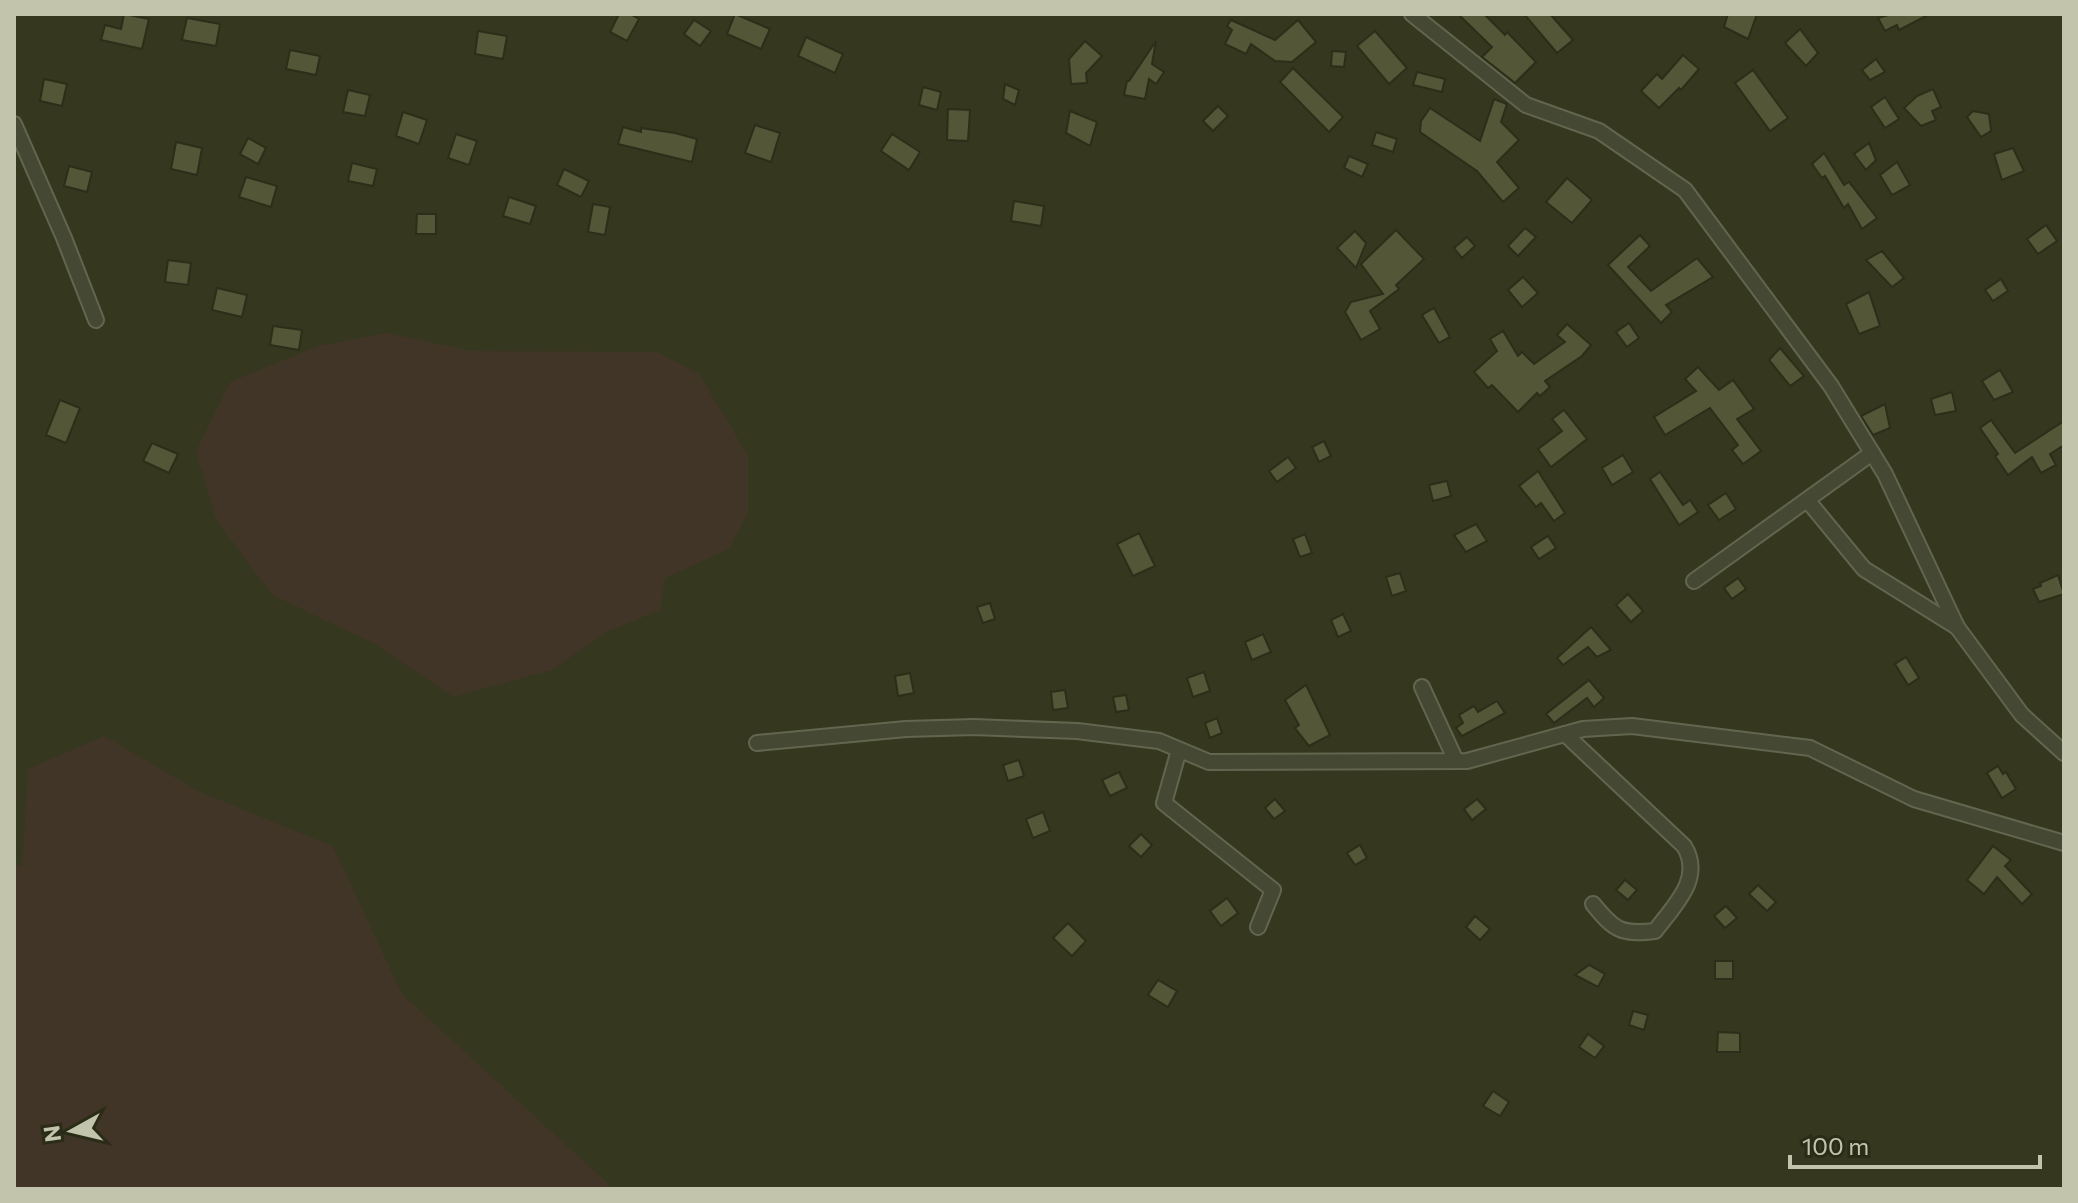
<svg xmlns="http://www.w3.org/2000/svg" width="2078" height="1203" font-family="Commissioner,sans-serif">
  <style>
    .green { fill: #413528 }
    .building { fill: #535637; stroke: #2c2e19; stroke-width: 2 }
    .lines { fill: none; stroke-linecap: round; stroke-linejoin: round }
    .street-casing { stroke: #63664f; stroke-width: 18 }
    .street { stroke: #454832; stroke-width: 14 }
  </style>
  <rect width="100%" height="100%" fill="#35371e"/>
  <!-- green -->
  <g class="green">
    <polygon points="387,333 472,351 657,352 699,374 748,455 748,513 729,549 665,578 660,610 609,631 552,670 453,697 375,644 272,595 216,520 196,451 230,382 318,346"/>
    <polygon points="104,736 200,792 333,846 402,994 614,1189 14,1189 14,863 22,867 28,769"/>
  </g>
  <!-- building -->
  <g class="building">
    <polygon points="124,14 149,19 142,49 101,40 105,25 121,29"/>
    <polygon points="619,14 630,14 639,19 627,41 610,32"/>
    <polygon points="735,14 770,29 761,49 727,34"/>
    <polygon points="1458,14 1484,14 1505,35 1507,32 1536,62 1515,83 1482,57 1492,47"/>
    <polygon points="1524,14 1550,14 1573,40 1557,53"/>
    <polygon points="1728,14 1757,14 1748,39 1724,27"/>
    <polygon points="1892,14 1930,14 1899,30 1897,25 1885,31 1878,18"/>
    <polygon points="187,18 220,24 216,46 182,40"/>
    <polygon points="694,20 711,31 700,46 684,34"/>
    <polygon points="1231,20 1275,40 1298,20 1316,42 1292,62 1275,61 1251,44 1246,54 1225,44 1232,30 1227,26"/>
    <polygon points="1800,29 1818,53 1806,66 1785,43"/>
    <polygon points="478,31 507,36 503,59 475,54"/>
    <polygon points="1375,31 1407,68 1389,84 1357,46"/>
    <polygon points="806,37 843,54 835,73 798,56"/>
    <polygon points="1085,41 1102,56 1086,73 1087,83 1071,84 1069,59"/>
    <polygon points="1156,41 1152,64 1164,72 1156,84 1149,79 1145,99 1124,95 1127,81 1129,81"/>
    <polygon points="290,50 320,56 316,75 286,69"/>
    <polygon points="1332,51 1346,52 1344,67 1331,66"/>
    <polygon points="1683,55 1699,69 1681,90 1679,88 1659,108 1641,91 1657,74 1662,79"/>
    <polygon points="1876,59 1885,72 1870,80 1862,70"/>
    <polygon points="1293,68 1343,117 1329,132 1280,82"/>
    <polygon points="1753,70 1788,118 1770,131 1735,83"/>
    <polygon points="1417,72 1445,79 1442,92 1413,85"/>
    <polygon points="44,79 67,84 62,106 40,101"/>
    <polygon points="1005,84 1019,90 1015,105 1003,99"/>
    <polygon points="923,87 941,92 937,110 919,105"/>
    <polygon points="1933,89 1941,107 1932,111 1936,120 1921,126 1904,108 1917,96"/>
    <polygon points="348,90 370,95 365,116 343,112"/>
    <polygon points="1885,97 1899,119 1885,128 1871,107"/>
    <polygon points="1494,99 1507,104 1501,122 1519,140 1497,162 1519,188 1503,202 1477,171 1420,132 1421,121 1430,108 1480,141"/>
    <polygon points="1218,106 1228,116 1213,131 1203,121"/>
    <polygon points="948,109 970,110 968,141 947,140"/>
    <polygon points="1070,111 1097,122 1090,146 1066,133"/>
    <polygon points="1973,111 1989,114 1991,131 1981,137 1967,117"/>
    <polygon points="403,112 427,120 419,144 396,136"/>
    <polygon points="755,125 780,133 771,162 745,153"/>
    <polygon points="623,127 641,132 641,128 675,133 697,139 692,162 618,144"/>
    <polygon points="1376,132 1397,139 1393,152 1372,145"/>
    <polygon points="456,134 477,141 469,165 448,158"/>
    <polygon points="892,134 920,152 909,170 881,151"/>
    <polygon points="248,138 266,148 258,164 240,154"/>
    <polygon points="176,142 202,148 197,175 171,169"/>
    <polygon points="1869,143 1876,160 1866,170 1854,154"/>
    <polygon points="2013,148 2024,171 2002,180 1994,154"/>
    <polygon points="1824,153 1844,185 1849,182 1877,218 1862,229 1848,204 1844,208 1825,176 1822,178 1812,164"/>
    <polygon points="1349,156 1368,164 1362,177 1344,168"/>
    <polygon points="1897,162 1910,185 1892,195 1880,175"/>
    <polygon points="352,163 377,169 373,186 348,181"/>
    <polygon points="69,166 92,172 87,192 64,186"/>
    <polygon points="564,169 589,181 581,197 557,185"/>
    <polygon points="246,177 277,186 271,207 239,197"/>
    <polygon points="1567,178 1592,200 1572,223 1546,202"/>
    <polygon points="509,197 536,206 530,224 503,216"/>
    <polygon points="1014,201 1044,206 1041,226 1011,221"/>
    <polygon points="593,204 610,207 605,235 588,232"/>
    <polygon points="417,214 436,214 436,234 416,234"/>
    <polygon points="2046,225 2057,241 2038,254 2027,239"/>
    <polygon points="1525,228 1536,237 1518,256 1508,246"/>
    <polygon points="1396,230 1424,259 1396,285 1399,289 1370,311 1380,329 1361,340 1345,312 1351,302 1383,294 1361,264"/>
    <polygon points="1355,231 1366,243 1356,268 1337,248"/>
    <polygon points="1640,235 1650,246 1628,267 1651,291 1697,258 1713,277 1666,305 1672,312 1661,323 1608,265"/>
    <polygon points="1467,237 1475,246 1462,258 1454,248"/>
    <polygon points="1882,251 1904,278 1892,287 1866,260"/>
    <polygon points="168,260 191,263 188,285 165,282"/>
    <polygon points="1523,277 1538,293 1522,307 1508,290"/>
    <polygon points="2001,279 2008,291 1993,301 1985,290"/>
    <polygon points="217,288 247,295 242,317 212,310"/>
    <polygon points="1869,292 1880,326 1859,334 1846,304"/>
    <polygon points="1434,308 1450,337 1439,343 1422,315"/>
    <polygon points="1629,323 1639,338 1627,347 1616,332"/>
    <polygon points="1567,324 1591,345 1582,356 1545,381 1550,387 1540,396 1537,393 1518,412 1492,385 1488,388 1474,372 1497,351 1490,339 1503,331 1518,356 1522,352 1534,364 1565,342 1557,335"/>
    <polygon points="273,326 302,330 299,350 270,345"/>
    <polygon points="1780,348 1804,376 1790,386 1769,360"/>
    <polygon points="1698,367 1719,390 1733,380 1754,409 1737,419 1761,451 1743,464 1732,450 1738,445 1710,408 1665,435 1654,417 1696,391 1685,379"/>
    <polygon points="2000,370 2013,392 1994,400 1982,381"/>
    <polygon points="1952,392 1956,411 1935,415 1931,399"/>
    <polygon points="60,400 80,408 66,443 46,435"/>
    <polygon points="1885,404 1890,428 1873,435 1861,416"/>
    <polygon points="1564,410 1587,439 1551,467 1538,449 1562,431 1552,419"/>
    <polygon points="1991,420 2015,453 2064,421 2064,445 2050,454 2056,465 2041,473 2032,457 2008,475 1995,456 1998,454 1980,428"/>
    <polygon points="1324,441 1331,456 1319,462 1312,447"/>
    <polygon points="152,443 178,454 169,473 143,461"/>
    <polygon points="1623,455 1633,472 1612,485 1602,468"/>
    <polygon points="1288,457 1296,468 1277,482 1269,471"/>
    <polygon points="1538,471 1565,513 1554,521 1541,503 1536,507 1519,486"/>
    <polygon points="1660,472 1683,505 1690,500 1698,512 1679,525 1650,479"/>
    <polygon points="1447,481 1451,496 1433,501 1429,485"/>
    <polygon points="1726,493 1736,509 1719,520 1708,505"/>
    <polygon points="1476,524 1487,541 1466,552 1454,535"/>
    <polygon points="1139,533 1155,566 1133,576 1117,544"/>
    <polygon points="1305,534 1312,553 1300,557 1293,539"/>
    <polygon points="1548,536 1556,548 1539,559 1531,547"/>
    <polygon points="1400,573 1406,591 1392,596 1386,577"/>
    <polygon points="2058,575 2064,594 2039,602 2033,589 2041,586 2040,583"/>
    <polygon points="1738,578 1746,589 1732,599 1724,588"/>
    <polygon points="1628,594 1643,611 1631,622 1616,605"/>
    <polygon points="990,603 995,619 983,623 977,607"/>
    <polygon points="1343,614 1351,631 1338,637 1331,620"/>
    <polygon points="1591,627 1611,650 1597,657 1588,647 1563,665 1557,658"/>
    <polygon points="1263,634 1271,652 1252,660 1245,642"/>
    <polygon points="1906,657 1919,678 1908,685 1895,664"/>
    <polygon points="1204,672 1210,691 1193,697 1187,678"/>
    <polygon points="910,673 914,693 898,696 895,676"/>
    <polygon points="1589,680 1604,698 1594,707 1587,698 1554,723 1546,714"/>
    <polygon points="1306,685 1330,735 1309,746 1295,728 1299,725 1285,700"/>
    <polygon points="1065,690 1068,708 1053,710 1051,692"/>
    <polygon points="1126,695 1129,710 1116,712 1113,697"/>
    <polygon points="1497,701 1505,713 1462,736 1456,728 1463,723 1459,715 1474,706 1478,712"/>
    <polygon points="1217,718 1222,733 1210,738 1205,723"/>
    <polygon points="1019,760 1024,776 1008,781 1003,765"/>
    <polygon points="1998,766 2003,774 2006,772 2016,789 2002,798 1987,773"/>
    <polygon points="1119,772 1127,788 1110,796 1102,780"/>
    <polygon points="1275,799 1285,811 1274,819 1265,808"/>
    <polygon points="1477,799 1486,809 1472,820 1464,809"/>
    <polygon points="1043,812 1050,831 1033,838 1026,819"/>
    <polygon points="1141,834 1152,845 1141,857 1129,846"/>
    <polygon points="1360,845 1367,858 1355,865 1347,853"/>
    <polygon points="1993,846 2011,860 2005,866 2032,894 2022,904 1997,877 1984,894 1967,880"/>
    <polygon points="1625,880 1637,890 1628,900 1616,890"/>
    <polygon points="1758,885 1776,902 1767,911 1749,894"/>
    <polygon points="1227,898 1238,913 1221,926 1210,911"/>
    <polygon points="1726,906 1737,918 1725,928 1714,916"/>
    <polygon points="1475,916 1490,929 1480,940 1466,927"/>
    <polygon points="1068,923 1086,941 1072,956 1053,938"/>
    <rect x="1715" y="961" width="18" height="18"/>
    <polygon points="1589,965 1605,974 1598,987 1575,975"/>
    <polygon points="1158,980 1177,991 1168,1007 1148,995"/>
    <polygon points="1633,1011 1648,1015 1644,1030 1629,1025"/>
    <polygon points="1718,1032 1740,1033 1740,1052 1717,1052"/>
    <polygon points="1588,1034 1604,1046 1595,1058 1579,1047"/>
    <polygon points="1493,1091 1509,1102 1500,1116 1483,1106"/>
  </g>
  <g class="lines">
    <defs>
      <g id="street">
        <polyline points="1412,14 1526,105 1599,131 1685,190 1831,386 1885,474 1957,627 2022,715 2064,753"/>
        <polyline points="14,124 64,238 96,320"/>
        <polyline points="1808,501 1864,569 1957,627"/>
        <polyline points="1694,581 1872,453"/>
        <polyline points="1422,687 1456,761"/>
        <path d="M1565 734 1684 846C1704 878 1674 906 1655 931 1621 935 1614 930 1593 904"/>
        <polyline points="757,743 906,729 974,727 1077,731 1159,741 1209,762 1467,761 1583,729 1632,726 1810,748 1914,799 2064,843"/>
        <polyline points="1179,750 1164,803 1273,890 1258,927"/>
      </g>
    </defs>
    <!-- street casing -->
    <use href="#street" class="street-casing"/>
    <!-- street -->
    <use href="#street" class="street"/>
  </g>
  <!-- border -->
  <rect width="2078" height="1203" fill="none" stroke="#c2c5ab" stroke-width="32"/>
  <!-- north arrow -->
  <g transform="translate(72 1131) rotate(262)" stroke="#2a2c17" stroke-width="6" paint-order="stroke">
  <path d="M0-6L14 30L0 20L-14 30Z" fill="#c2c5ab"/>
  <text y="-12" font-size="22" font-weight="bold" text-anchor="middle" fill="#c2c5ab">N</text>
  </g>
  <!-- scale -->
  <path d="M1790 1155v12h250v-12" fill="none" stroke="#c2c5ab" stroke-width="4"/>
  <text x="1802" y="1155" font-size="24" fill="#c2c5ab" stroke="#2a2c17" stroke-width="6" paint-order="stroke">100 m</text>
</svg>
